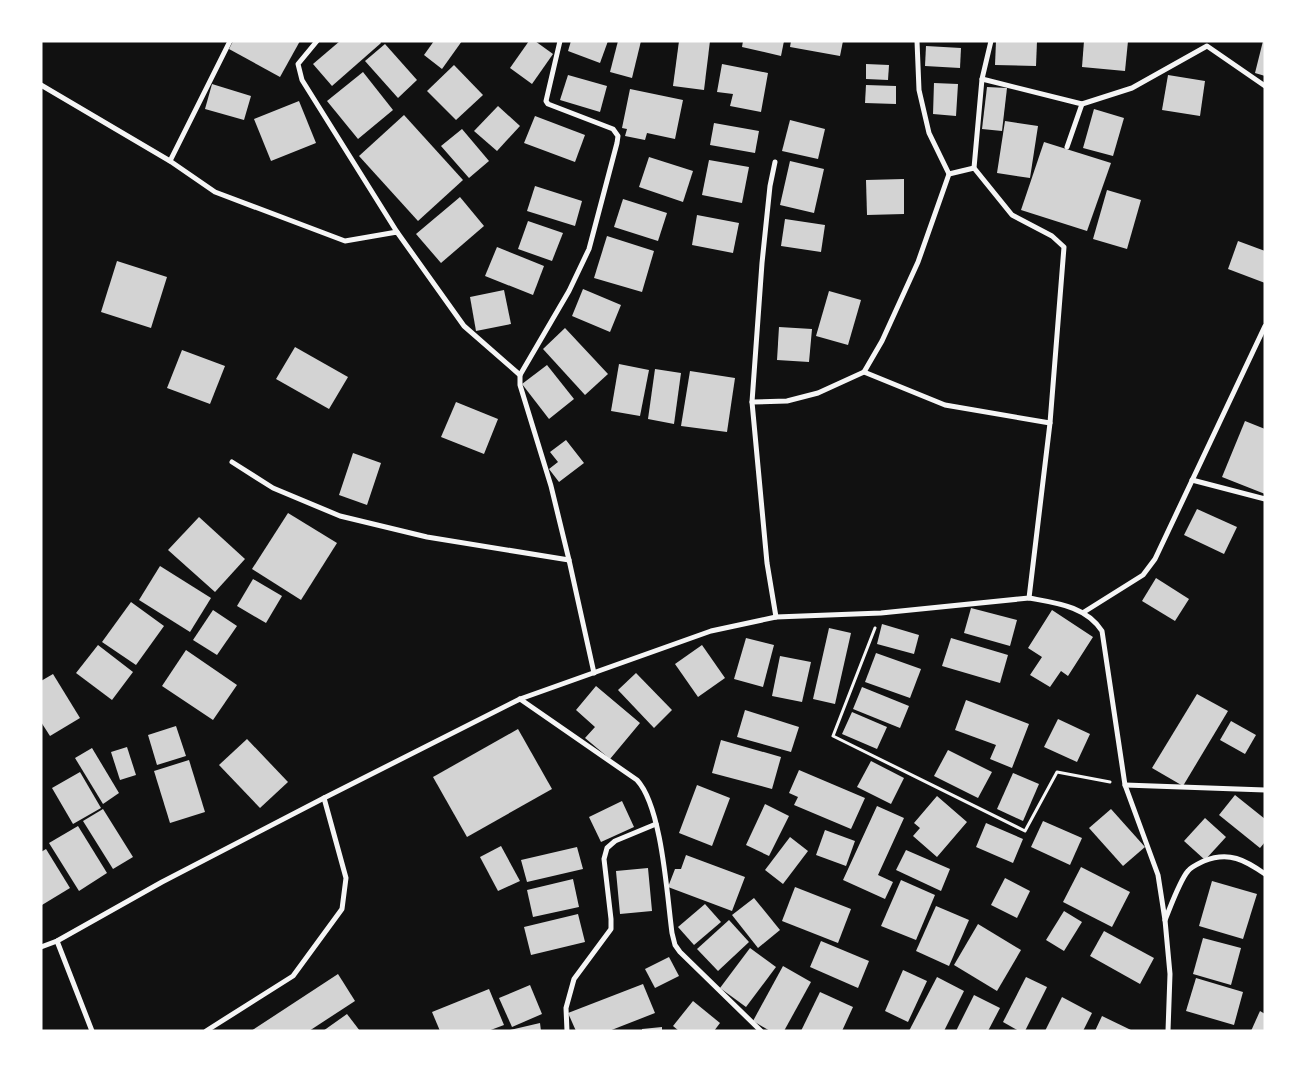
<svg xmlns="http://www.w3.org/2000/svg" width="1306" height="1072" font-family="Signika,sans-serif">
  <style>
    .building { fill: #d3d3d3 }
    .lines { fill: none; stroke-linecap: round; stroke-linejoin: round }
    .path { stroke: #f5f5f5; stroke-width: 3 }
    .minor { stroke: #f5f5f5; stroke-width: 5 }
  </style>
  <rect width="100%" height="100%" fill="#111"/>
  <!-- building -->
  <g class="building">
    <polygon points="233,41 300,41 280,77 229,49"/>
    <polygon points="340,41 380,41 381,43 332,86 313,64"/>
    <polygon points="434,41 462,41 442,69 424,55"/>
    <polygon points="529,41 535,41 553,54 532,84 510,68"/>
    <polygon points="571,41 608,41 600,63 568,51"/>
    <polygon points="618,41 641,41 632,78 610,72"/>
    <polygon points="679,41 710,41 704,90 673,86"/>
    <polygon points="743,41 784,41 781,56 742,47"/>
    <polygon points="791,41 843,41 840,56 790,47"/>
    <polygon points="996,41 1037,41 1036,66 995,65"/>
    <polygon points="1084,41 1128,41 1125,71 1082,67"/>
    <polygon points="1263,41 1265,41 1265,76 1255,73"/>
    <polygon points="385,44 417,80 398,98 365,61"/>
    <polygon points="926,46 961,48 960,68 925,66"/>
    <polygon points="722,64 768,73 761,112 730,106 733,94 717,92"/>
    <polygon points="866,64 889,65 888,80 866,79"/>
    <polygon points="454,65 483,95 456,120 427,91"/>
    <polygon points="363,72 393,110 358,139 327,101"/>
    <polygon points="568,75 607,86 600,112 560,100"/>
    <polygon points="1168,75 1205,81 1200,116 1162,110"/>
    <polygon points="934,83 958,84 956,116 933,114"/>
    <polygon points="212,84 251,96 244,120 205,109"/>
    <polygon points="866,85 896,86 896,104 865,103"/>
    <polygon points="987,87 1007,88 1002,131 982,129"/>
    <polygon points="630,89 683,100 675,139 647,133 645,140 625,136 627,129 622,128"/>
    <polygon points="299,101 316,143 271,161 254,119"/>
    <polygon points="498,106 520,126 497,151 474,131"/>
    <polygon points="1094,109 1124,118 1113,156 1083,148"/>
    <polygon points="404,115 463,180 418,221 359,156"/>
    <polygon points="535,116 585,135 575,162 524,143"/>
    <polygon points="790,120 825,129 818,159 782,151"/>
    <polygon points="1005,121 1038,126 1030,178 997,173"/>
    <polygon points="714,123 759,131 755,153 710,145"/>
    <polygon points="462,129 489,161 469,178 441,146"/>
    <polygon points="1044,142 1111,163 1087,231 1021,210"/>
    <polygon points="649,157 693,171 683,202 639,187"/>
    <polygon points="709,160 749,167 742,203 702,195"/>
    <polygon points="790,161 824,169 814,213 780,205"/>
    <polygon points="904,179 904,214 867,215 866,180"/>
    <polygon points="535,186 582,201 575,226 527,211"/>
    <polygon points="1107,190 1141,200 1127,249 1093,239"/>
    <polygon points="460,197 484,226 441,263 416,234"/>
    <polygon points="623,199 667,213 658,241 614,227"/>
    <polygon points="697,215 739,223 733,253 692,245"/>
    <polygon points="785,219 825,225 821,252 781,246"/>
    <polygon points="528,221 563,233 552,261 518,249"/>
    <polygon points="607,236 654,251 642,292 594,278"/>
    <polygon points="1238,241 1265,251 1265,283 1228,269"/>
    <polygon points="497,247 544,266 533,295 485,276"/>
    <polygon points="117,261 167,277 151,328 101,312"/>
    <polygon points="583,289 621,305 610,332 572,316"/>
    <polygon points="504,290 511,324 476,331 470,297"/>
    <polygon points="829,291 861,300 848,345 816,336"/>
    <polygon points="779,327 812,329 809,362 777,360"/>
    <polygon points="565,328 608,374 585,395 543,349"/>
    <polygon points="295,347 348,377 329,409 276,379"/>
    <polygon points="182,350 225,366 210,404 167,388"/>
    <polygon points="619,364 649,370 640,416 611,411"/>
    <polygon points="547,365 574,399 549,419 522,384"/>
    <polygon points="655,369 681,373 674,424 648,419"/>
    <polygon points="690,371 735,378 727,432 681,426"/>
    <polygon points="456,402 498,419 484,454 441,437"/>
    <polygon points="1245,421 1265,429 1265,494 1222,477"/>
    <polygon points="566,440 584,463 559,482 549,469 558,462 550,452"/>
    <polygon points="353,453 381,463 367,505 339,495"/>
    <polygon points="1197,509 1237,527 1224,554 1184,535"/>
    <polygon points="288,513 337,543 301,600 252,569"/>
    <polygon points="199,517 245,559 215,592 168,550"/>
    <polygon points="160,566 211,598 190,632 139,600"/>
    <polygon points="1156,578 1189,599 1175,621 1142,601"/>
    <polygon points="253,579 282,596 266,623 237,606"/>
    <polygon points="131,602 164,626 136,665 102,642"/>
    <polygon points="971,608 1017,620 1010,646 964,633"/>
    <polygon points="213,610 237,626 217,655 193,640"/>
    <polygon points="1052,610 1093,637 1068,676 1061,671 1050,687 1030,675 1042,657 1028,648"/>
    <polygon points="882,624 919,635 914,654 877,644"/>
    <polygon points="829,628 851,633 835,704 813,699"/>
    <polygon points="746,638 774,645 763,687 734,679"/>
    <polygon points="951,638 1008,655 1000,683 942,666"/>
    <polygon points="98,645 133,672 112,700 76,673"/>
    <polygon points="702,645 725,678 698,697 675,664"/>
    <polygon points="186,650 237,685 213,720 162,686"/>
    <polygon points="876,653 921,669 910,698 865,682"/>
    <polygon points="780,656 811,662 802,702 772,696"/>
    <polygon points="636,673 672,710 654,728 618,690"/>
    <polygon points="53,674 80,718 50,736 41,722 41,681"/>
    <polygon points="596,686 640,723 610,759 585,738 595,727 576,710"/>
    <polygon points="862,687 909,706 900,728 853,709"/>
    <polygon points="1197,694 1228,711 1183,786 1152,768"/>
    <polygon points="966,700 1029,724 1012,768 990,759 996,745 955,730"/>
    <polygon points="745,710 799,727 791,752 737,737"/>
    <polygon points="852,712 887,727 877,749 842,734"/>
    <polygon points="1058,719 1090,734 1077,762 1044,747"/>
    <polygon points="1231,721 1256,735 1245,754 1220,740"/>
    <polygon points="176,726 186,756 157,765 148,735"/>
    <polygon points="518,729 552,789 467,837 433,777"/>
    <polygon points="247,739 288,782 260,808 219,765"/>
    <polygon points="721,740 781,757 772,789 712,773"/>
    <polygon points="127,747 136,775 120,780 111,752"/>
    <polygon points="92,748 119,793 103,804 75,758"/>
    <polygon points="948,750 992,772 978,798 934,776"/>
    <polygon points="189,760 205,812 170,823 154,771"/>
    <polygon points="871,761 904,778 891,804 857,787"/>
    <polygon points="799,770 865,798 851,829 794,805 798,797 789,793"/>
    <polygon points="80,772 101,808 73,824 52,788"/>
    <polygon points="1013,773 1039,784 1023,821 997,809"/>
    <polygon points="697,785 730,798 712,846 679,833"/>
    <polygon points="1235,795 1265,819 1265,842 1260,848 1219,815"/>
    <polygon points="937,796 967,822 937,857 913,836 920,828 914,823"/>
    <polygon points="622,801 634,827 601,842 589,817"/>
    <polygon points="765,804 789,816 769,856 746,845"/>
    <polygon points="877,806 904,818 878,875 893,882 885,899 843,880"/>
    <polygon points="103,809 133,857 113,869 83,821"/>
    <polygon points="1111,809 1145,847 1123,866 1089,828"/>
    <polygon points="1205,818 1226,837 1205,860 1184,841"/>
    <polygon points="1043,821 1082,838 1070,865 1031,847"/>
    <polygon points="986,823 1023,839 1013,863 976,847"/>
    <polygon points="78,826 107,873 79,891 49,843"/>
    <polygon points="825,830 855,841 846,866 816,855"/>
    <polygon points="790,837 808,851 783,884 765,870"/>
    <polygon points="501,846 520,881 498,891 480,857"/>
    <polygon points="577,847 583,869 527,882 521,860"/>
    <polygon points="46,849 70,888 42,905 41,852"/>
    <polygon points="906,850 950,869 941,891 896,870"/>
    <polygon points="686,855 745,877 732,911 668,887 675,869 681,869"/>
    <polygon points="1081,867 1130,892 1112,927 1063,902"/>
    <polygon points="648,868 652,911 620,914 616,871"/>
    <polygon points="1005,878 1030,891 1017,918 991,905"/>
    <polygon points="573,879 579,907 533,917 527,890"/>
    <polygon points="901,880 935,895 916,940 881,926"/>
    <polygon points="1212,881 1257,894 1243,939 1199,926"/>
    <polygon points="795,887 851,909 838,943 782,921"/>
    <polygon points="754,898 780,930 758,948 732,915"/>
    <polygon points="705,904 721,922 694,945 678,927"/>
    <polygon points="936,906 969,920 949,966 916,951"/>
    <polygon points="1064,911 1082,922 1064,951 1046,940"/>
    <polygon points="578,914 585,942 531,955 524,927"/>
    <polygon points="729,920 749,942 718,971 697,949"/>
    <polygon points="978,924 1021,950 997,991 954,965"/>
    <polygon points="1104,931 1154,958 1140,984 1090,956"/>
    <polygon points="1203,938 1241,948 1231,985 1193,974"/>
    <polygon points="821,941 869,961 858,988 810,967"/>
    <polygon points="750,948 776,967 746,1007 720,988"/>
    <polygon points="669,957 679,976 655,988 645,969"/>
    <polygon points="783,966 811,982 784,1031 770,1031 753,1021"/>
    <polygon points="903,970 927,981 908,1022 885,1011"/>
    <polygon points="338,974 355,1001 309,1031 251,1031"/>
    <polygon points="937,977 964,991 944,1031 909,1031"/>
    <polygon points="1026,977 1047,987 1025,1031 1019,1031 1003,1022"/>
    <polygon points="1196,978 1243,992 1234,1025 1186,1011"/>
    <polygon points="643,984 655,1013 609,1031 576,1031 568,1013"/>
    <polygon points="530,985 542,1014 512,1027 499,998"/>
    <polygon points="489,989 504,1025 488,1031 440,1031 432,1012"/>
    <polygon points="820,992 853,1007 842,1031 801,1031"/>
    <polygon points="974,995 1000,1008 988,1031 956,1031"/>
    <polygon points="1062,997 1092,1013 1083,1031 1045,1031"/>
    <polygon points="693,1001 720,1023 714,1031 679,1031 673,1026"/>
    <polygon points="1260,1011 1265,1014 1265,1031 1251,1031"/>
    <polygon points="347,1014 360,1031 323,1031"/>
    <polygon points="1102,1016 1133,1031 1095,1031"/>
    <polygon points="540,1023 541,1031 510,1031 510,1030"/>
    <polygon points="662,1027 662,1031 642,1031 642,1029"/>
  </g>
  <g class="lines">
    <!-- path -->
    <polyline class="path" points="875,628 833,736 1025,831 1057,772 1110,782"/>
    <!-- minor -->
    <g class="minor">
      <polyline points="317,41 298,64 302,80 397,232"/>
      <polyline points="917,41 919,90 929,133 949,174"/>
      <polyline points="982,79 1082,104 1067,147"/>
      <polyline points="41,85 170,161 230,41"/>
      <polyline points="1082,104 1132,88 1207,46 1265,86"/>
      <polyline points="170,161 215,192 345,241 397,232 464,326 520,375 520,385 551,486 569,560 594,673"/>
      <polyline points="864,372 882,341 918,262 949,174 974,168"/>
      <polyline points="520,375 569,291 589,249 617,143 618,136 613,129 548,104 546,101 560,41"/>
      <polyline points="752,402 762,263 770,186 775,162"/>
      <polyline points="232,462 273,488 340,516 427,537 569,560"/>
      <polyline points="1192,480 1265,499"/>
      <path d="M1029 598C1056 603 1086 606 1102 631L1125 785 1158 875 1165 920 1170 974 1168 1031"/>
      <polyline points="1084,612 1143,575 1155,559 1265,326"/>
      <polyline points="776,617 767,563 752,402 787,401 818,393 864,372 945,405 1050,423"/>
      <path d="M520 699 637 780C662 807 667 896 672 933L675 945 680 952 761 1031"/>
      <polyline points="1125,785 1265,790"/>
      <path d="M1165 920C1170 908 1180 880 1188 871 1191 867 1200 863 1204 861 1229 851 1245 860 1265 874"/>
      <polyline points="57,941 92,1031"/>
      <polyline points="41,947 57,941 162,882 324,798 520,699 711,631 776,617 881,613 1029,598 1050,423 1064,247 1052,236 1012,215 974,168 982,79 991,41"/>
      <polyline points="206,1031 293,976 342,909 346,878 324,798"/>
      <polyline points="567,1031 566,1008 574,979 611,929 611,919 604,859 607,848 615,841 656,824"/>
    </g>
  </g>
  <!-- border -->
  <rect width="1306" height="1072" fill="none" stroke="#ffffff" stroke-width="85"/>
</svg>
